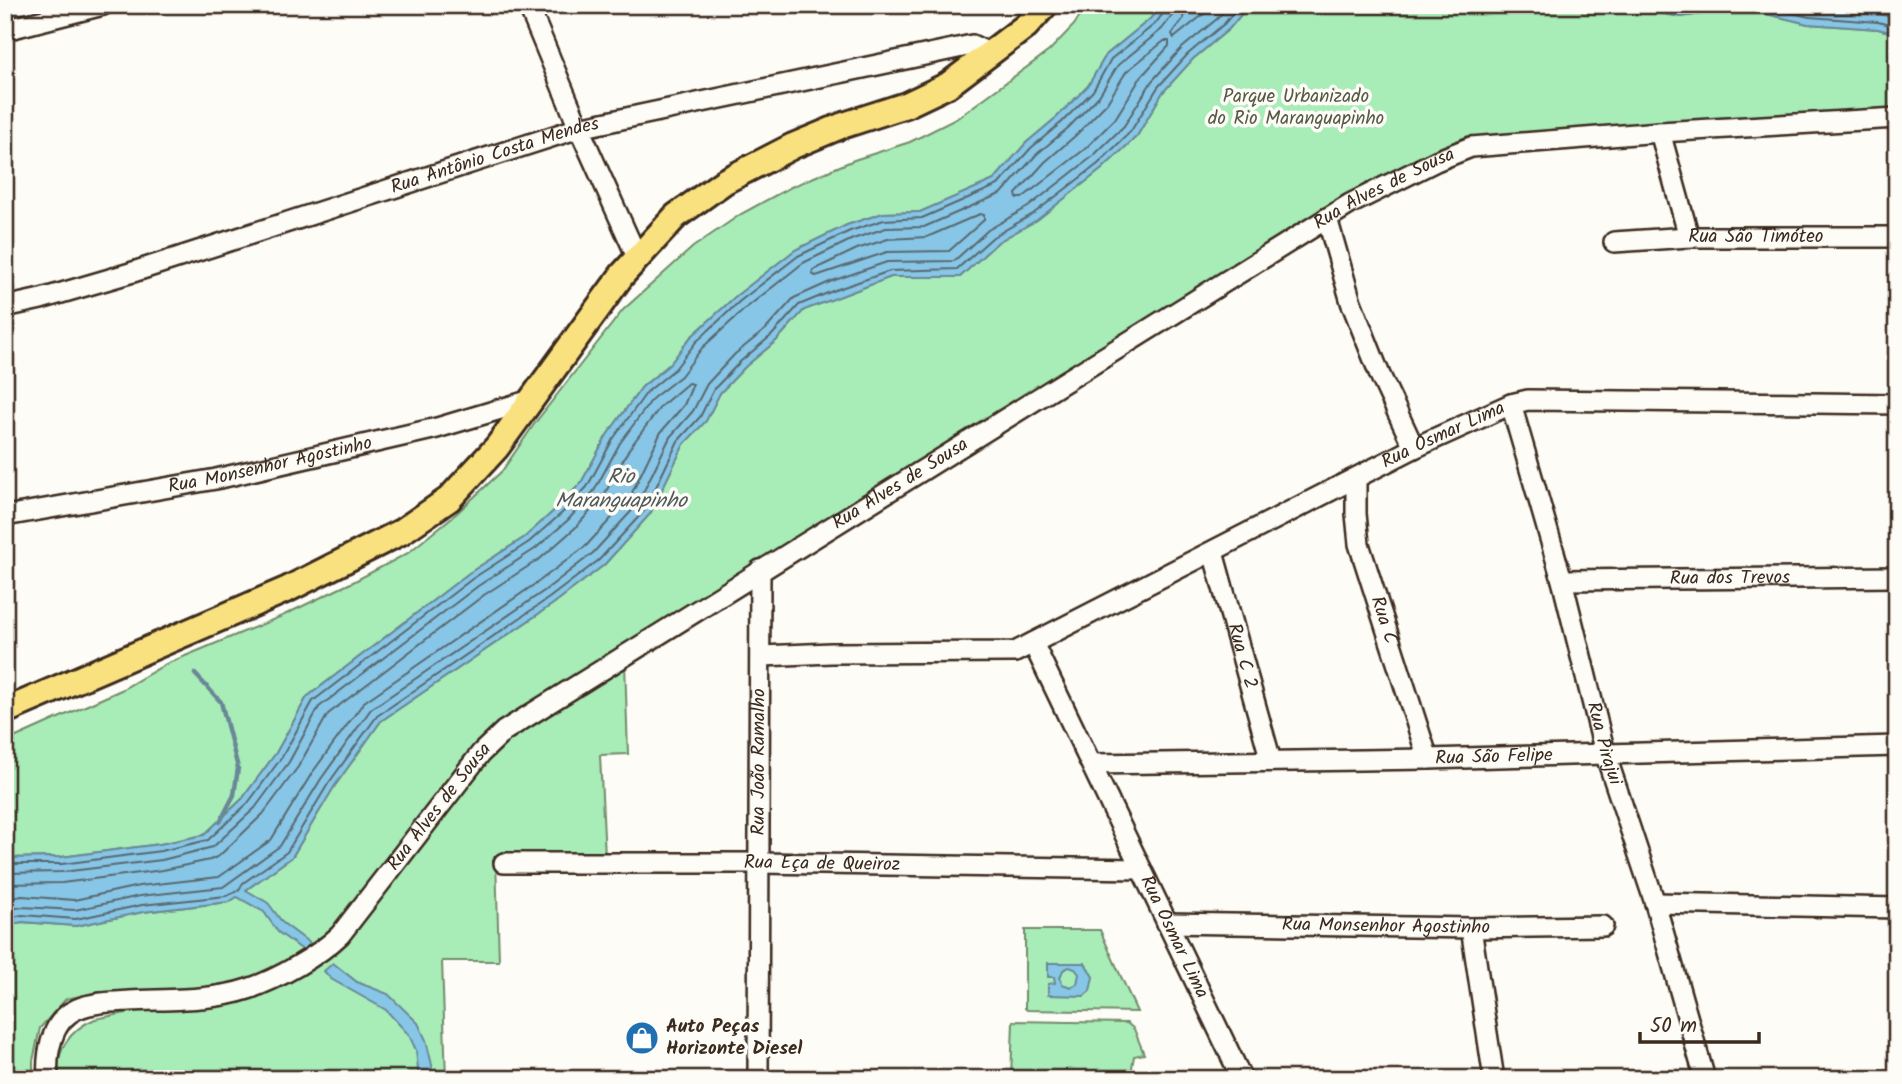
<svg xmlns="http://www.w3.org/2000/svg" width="1902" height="1084" font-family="Kalam,sans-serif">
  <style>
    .green { fill: #a8ecb7; stroke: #728b6a; stroke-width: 2 }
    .water { fill: #87c6e7; stroke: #698897; stroke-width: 2; fill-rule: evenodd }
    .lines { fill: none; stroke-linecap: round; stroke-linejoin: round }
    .shore { stroke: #59686e; stroke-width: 2 }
    .stream { stroke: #698897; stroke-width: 4.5 }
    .minor-casing { stroke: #3b2a1e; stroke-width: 24 }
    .major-casing { stroke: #3b2a1e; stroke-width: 30 }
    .minor { stroke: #fdfcf7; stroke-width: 19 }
    .major { stroke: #fae180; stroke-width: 24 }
    .labels { text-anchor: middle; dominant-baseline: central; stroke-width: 7; stroke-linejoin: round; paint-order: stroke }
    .park-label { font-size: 19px; fill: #565a44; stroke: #fdfcf7 }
    .street-label { font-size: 19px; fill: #3b2a1e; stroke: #fdfcf7 }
    .poi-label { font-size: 19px; font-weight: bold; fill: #3b2a1e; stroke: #fdfcf7; text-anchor: start }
    .water-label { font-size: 21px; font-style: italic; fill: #52595a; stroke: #fdfcf7 }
  </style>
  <rect width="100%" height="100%" fill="#fdfcf7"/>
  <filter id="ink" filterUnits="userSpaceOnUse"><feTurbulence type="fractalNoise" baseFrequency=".0143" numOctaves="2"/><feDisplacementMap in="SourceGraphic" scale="14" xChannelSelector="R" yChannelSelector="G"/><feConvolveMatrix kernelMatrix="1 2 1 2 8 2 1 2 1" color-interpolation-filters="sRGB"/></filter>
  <g filter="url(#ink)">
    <!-- green -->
    <g class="green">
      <polygon points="1087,5 1161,5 1150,19 1106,55 1088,86 1057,117 1026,143 994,180 920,212 883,213 847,225 795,250 736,296 690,338 670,364 642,387 607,435 581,483 557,508 525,537 469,573 307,697 276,753 242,799 204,835 160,844 61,857 5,858 5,742 121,690 166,664 282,616 353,582 408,553 457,513 502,471 535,423 623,310 693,247 741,214 791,187 854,160 910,142 956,119 1049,51 1074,25"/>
      <polygon points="1249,5 1616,5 1681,17 1742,8 1808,24 1878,29 1897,34 1897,110 1437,154 517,713 335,930 307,953 246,982 209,989 99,992 66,999 40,1028 33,1061 33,1079 5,1079 5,926 21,922 76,926 143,912 229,902 292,857 334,787 381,721 553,604 604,565 650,514 684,444 706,421 720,393 746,366 776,341 804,310 891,277 960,277 998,242 1037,220 1102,169 1137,136 1163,92 1193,59 1229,29"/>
      <path d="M625 662 628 754 600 755 605 857 496 858 499 961H442L446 1079H60C53 1052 71 1029 95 1019L172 1004 316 963 497 746Z"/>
      <polygon points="1025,930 1100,930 1137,1012 1027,1010 1025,1008"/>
      <polygon points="1013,1021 1127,1023 1134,1029 1144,1054 1134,1056 1130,1079 1011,1079"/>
    </g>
    <!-- water -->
    <g class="water">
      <polygon points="1161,5 1249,5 1229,29 1193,59 1163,92 1137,136 1102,169 1037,220 998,242 960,277 891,277 804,310 776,341 746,366 720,393 706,421 684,444 650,514 604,565 553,604 381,721 334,787 292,857 246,890 268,903 283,923 315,947 307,953 278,932 264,912 237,897 229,902 143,912 76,926 22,922 5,926 5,858 61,857 160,844 204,835 242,799 276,753 307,697 469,573 525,537 557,508 581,483 607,435 642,387 670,364 690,338 736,296 795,250 847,225 883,213 920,212 994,180 1026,143 1057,117 1088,86 1106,55 1150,19"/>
      <polygon points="1616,5 1897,5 1897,34 1878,29 1808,24 1742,8 1681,17"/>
      <polygon points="333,963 357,982 388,994 418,1023 426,1040 432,1065 431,1079 419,1079 416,1050 409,1035 386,1010 331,979 324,971"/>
      <path d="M1048 963H1085L1093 977 1090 991 1084 996 1048 995V984L1055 983 1054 977H1048ZM1069 967 1075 969 1079 974 1077 984 1071 987 1062 984 1060 978 1063 970Z"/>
    </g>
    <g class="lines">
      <!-- shore -->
      <g class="shore">
        <polyline points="1185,5 1183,19 1172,34 1174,38 1215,5"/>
        <polyline points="1760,5 1809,17 1878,22 1897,27"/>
        <path d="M1796 5C1829 13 1864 9 1897 18"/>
        <polygon points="1164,41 1169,41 1169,46 1141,77 1115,119 1085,149 1022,198 1017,198 1016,194 1045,162 1075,136 1107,103 1126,72"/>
        <polygon points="980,214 984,215 984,220 949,251 887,252 816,276 812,274 813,270 857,249 888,239 927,237"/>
        <polyline points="5,864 62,864 161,851 208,840 248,803 282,757 313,701 472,579 529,542 562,513 587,487 613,439 647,392 675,369 696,342 740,301 798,256 850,231 884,220 922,218 998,185 1031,148 1062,122 1093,91 1111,59 1155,24 1165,11 1166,5"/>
        <polyline points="5,873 62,872 162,860 213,847 255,808 289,762 319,707 478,586 535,549 568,520 594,491 620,443 653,398 681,376 702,348 746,308 803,263 853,239 886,228 924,227 1002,193 1037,154 1068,128 1099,96 1118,65 1162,29 1172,16 1175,5"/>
        <polyline points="5,884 62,883 163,870 210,860 219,856 263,814 298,767 328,714 484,595 541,558 575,528 603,497 629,449 661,406 688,383 693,384 684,405 661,432 629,499 586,546 538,582 364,702 312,773 271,840 219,877 139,886 74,900 22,896 5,899"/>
        <polyline points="5,910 22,907 75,910 140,896 223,887 280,846 321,779 371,709 544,591 593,553 637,505 670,437 693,411 707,384 735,354 766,329 794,298 832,281 887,262 954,261 988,230 1028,207 1092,157 1124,126 1152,81 1182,48 1218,18 1228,5"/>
        <polyline points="5,919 22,915 76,919 142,905 226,896 239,890 243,883 287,852 328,784 377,716 549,598 599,560 645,510 678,441 700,417 714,389 741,361 772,335 799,305 835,290 890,271 957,269 993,237 1033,214 1098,164 1131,131 1158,87 1188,54 1224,24 1240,5"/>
      </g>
      <!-- stream -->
      <polyline class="stream" points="195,674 221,702 238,768 234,795 220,822"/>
      <defs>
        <g id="minor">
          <polyline points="528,5 579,128 637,257"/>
          <polyline points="5,30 103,5"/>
          <polyline points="1660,132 1689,237"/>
          <polyline points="1327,218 1351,302 1380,375 1414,448"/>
          <path id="s1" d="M1614 242 1689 237H1897"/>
          <path id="s2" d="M5 307 41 299 130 273 579 128 972 45 991 54"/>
          <path id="s3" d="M1511 404 1562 580 1605 753 1655 903 1705 1079"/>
          <path id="s4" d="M1356 479V514L1359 544 1428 759"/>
          <path id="s5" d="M5 516 216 479 437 428 531 400"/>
          <path id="s6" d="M1213 552 1271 761"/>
          <path id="s7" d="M1562 580 1897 577"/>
          <path id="s8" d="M1033 643 1242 1079"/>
          <path id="s9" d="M762 656 831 653 1015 652 1414 448 1511 404 1528 400 1897 404"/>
          <path id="s10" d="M1092 764 1428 759 1897 746"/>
          <path id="s11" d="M504 863H759L1141 869"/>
          <polyline points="1655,903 1897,908"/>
          <path id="s12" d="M1167 923 1471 928 1603 926"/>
          <polyline points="1471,928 1494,1079"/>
          <path id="s13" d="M48 1079C46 1054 51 1020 77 1009 94 1002 113 1002 130 1001 168 999 212 1001 248 989 278 979 318 956 340 935L481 753 504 731 1350 204 1436 161 1471 147 1660 132 1897 118"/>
          <path id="s14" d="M758 1079 760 570"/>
        </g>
        <polyline id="major" points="5,711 288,589 401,532 449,499 497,447 622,275 676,216 725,181 793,146 841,126 906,105 948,85 1026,26 1045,5"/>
      </defs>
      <!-- minor casing -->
      <use href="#minor" class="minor-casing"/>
      <!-- major casing -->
      <use href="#major" class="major-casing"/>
      <!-- minor -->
      <use href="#minor" class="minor"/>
      <!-- major -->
      <use href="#major" class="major"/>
    </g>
  </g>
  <!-- icons -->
  <defs>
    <symbol id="shop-disc" viewBox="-11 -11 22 22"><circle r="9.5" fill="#1f6fb2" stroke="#fdfcf7"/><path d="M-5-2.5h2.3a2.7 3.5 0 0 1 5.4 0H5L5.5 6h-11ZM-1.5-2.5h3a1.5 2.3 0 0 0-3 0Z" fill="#fff"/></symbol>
  </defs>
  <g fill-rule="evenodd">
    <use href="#shop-disc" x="623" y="1019" width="38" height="38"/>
  </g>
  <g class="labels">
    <!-- park labels -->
    <g class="park-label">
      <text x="1296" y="97">Parque Urbanizado<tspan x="1296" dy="22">do Rio Maranguapinho</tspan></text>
    </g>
    <!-- street labels -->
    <g class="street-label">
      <text stroke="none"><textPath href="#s2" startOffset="513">Rua Antônio Costa Mendes</textPath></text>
      <text stroke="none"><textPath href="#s13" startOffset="1657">Rua Alves de Sousa</textPath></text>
      <text stroke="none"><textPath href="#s1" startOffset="142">Rua São Timóteo</textPath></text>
      <text stroke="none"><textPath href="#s9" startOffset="733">Rua Osmar Lima</textPath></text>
      <text stroke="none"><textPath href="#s5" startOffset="270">Rua Monsenhor Agostinho</textPath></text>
      <text stroke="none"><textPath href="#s13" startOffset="1090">Rua Alves de Sousa</textPath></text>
      <text stroke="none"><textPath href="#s7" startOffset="168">Rua dos Trevos</textPath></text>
      <text stroke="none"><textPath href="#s4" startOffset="145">Rua C</textPath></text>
      <text stroke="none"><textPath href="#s6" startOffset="108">Rua C 2</textPath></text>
      <text stroke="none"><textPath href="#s3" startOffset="352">Rua Pirajui</textPath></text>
      <text stroke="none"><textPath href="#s10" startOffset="402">Rua São Felipe</textPath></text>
      <text stroke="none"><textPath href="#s14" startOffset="317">Rua João Ramalho</textPath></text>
      <text stroke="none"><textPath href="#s13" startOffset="523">Rua Alves de Sousa</textPath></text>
      <text stroke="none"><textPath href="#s11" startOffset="318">Rua Eça de Queiroz</textPath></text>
      <text stroke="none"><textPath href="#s12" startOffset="219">Rua Monsenhor Agostinho</textPath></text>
      <text stroke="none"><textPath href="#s8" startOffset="326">Rua Osmar Lima</textPath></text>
    </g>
    <!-- poi labels -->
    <g class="poi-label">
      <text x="666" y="1027">Auto Peças<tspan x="666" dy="22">Horizonte Diesel</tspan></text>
    </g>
    <!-- water labels -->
    <g class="water-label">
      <text x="621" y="477">Rio<tspan x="621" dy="24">Maranguapinho</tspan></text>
    </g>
  </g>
  <!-- margin -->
  <rect width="1902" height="1084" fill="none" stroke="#fdfcf7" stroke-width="28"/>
  <rect x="14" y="14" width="1874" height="1056" fill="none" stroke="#3b2a1e" stroke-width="2.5" filter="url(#ink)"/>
  <!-- scale -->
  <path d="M1640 1032v10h119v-10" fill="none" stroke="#3b2a1e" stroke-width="3.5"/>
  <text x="1650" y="1032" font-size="21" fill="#3b2a1e" stroke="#fdfcf7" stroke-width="5" paint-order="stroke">50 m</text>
</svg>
